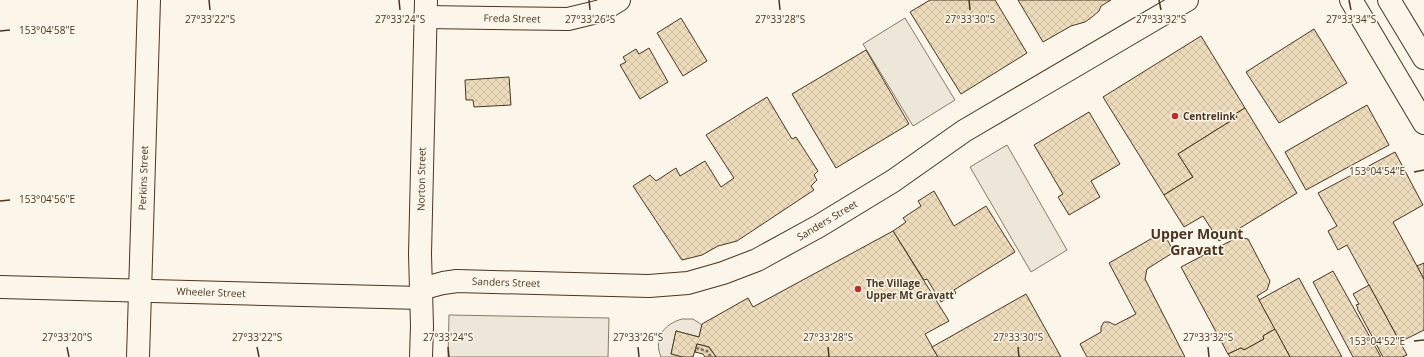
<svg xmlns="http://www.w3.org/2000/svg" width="1424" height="357" font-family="'Open Sans',sans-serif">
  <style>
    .green { fill: #ede6d9; stroke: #887966 }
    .parking { fill: #ede7d9; stroke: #887966 }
    .building { fill: url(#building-cross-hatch); stroke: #4a3520 }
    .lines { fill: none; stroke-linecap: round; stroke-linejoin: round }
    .minor-casing { stroke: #4a3520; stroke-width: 24 }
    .highway-casing { stroke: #4a3520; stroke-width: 24 }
    .path { stroke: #7f6f5c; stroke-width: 2.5; stroke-dasharray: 3 2; stroke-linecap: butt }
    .minor { stroke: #fbf6e9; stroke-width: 22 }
    .highway { stroke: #fbf6e9; stroke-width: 22 }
    .ticks { fill: none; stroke: #4a3520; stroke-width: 1.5 }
    .poi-dot { fill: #c62828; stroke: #fbf6e9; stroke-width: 1.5 }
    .labels { text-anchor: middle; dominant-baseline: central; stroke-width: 3; stroke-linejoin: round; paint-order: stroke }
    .street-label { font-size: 10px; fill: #4a3520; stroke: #fbf6e9 }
    .poi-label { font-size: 10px; font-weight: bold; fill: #4a3520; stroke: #fbf6e9; text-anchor: start }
    .district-label { font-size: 14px; font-weight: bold; fill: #4a3520; stroke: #fbf6e9 }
    .ticks-label { font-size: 10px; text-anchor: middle; fill: #4a3520; stroke: #fbf6e9; stroke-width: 3; stroke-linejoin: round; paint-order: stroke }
  </style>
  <defs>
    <pattern id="building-cross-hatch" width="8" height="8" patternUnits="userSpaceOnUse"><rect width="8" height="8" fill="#ecdcbc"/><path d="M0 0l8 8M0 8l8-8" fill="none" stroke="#ccbda1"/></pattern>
  </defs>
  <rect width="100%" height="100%" fill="#fbf6e9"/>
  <!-- green -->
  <path class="green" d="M682 319H693L702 325 699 337 676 331 671 354 683 357H661C653 338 664 324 682 319Z"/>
  <!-- parking -->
  <g class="parking">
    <polygon points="905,18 955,100 913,126 863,44"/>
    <polygon points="1007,145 1067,250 1031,272 970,167"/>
    <polygon points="449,315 609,318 608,357 448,357"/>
  </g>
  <!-- building -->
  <g class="building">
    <polygon points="930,0 995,0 1027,53 961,94 910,12"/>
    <polygon points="1018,0 1111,0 1101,6 1099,11 1092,17 1085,22 1071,26 1043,42"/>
    <polygon points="681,18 707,61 683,76 657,33"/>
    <polygon points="1314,29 1347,83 1279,123 1246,72"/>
    <polygon points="1201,36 1245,108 1235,114 1237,117 1178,154 1193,177 1164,195 1103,97"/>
    <polygon points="649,48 668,82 640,99 620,65 626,62 623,57 636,49 639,54"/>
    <polygon points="866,50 909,124 836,168 792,94"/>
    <polygon points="509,77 511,105 474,107 473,100 466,100 465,80"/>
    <polygon points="767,97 792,139 796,137 818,171 814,175 817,180 811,186 814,190 737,241 718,246 702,255 682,260 633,186 650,175 656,181 676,168 680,176 705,161 721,187 734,178 706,135"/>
    <polygon points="1367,105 1389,145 1306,190 1285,152"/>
    <polygon points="1245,108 1297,193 1219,241 1203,216 1184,227 1164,195 1193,177 1178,154 1237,117 1235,114"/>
    <polygon points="1089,112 1120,164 1091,181 1100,197 1069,215 1058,197 1063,194 1034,145"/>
    <polygon points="1395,152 1423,205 1393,222 1424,279 1424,330 1400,342 1347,245 1338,250 1328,231 1337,226 1318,193"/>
    <polygon points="934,191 954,226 986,206 1015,252 954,290 956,293 941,302 927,279 924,280 893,231 906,222 903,218 921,206 918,201"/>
    <polygon points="893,231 949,321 925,334 938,357 716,357 709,347 697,344 693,357 683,357 671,354 676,331 699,337 702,324 748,298 753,307"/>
    <polygon points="1163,232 1174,252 1147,269 1145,279 1185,357 1087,357 1080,344 1101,332 1101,327 1104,322 1109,322 1115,325 1136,314 1109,263"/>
    <polygon points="1238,237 1248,239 1270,281 1267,290 1257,296 1275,329 1263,336 1264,339 1244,350 1241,348 1228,354 1181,267"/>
    <polygon points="1424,263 1424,279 1417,266"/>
    <polygon points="1333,271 1381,357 1353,357 1313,282"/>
    <polygon points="1299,278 1342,357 1290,357 1259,300"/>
    <polygon points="1369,285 1407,355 1402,357 1383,357 1357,308 1358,308 1356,305 1359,304 1353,294"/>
    <polygon points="1026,294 1061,357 938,357 932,347"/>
    <polygon points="1275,329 1290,357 1230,357 1228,354 1241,348 1244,350 1264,339 1263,336"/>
    <polygon points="697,344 709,347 716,357 705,357 703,354 695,352"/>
  </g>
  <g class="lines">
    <defs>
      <g id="minor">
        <polyline points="425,17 568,19 601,11 619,0"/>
        <polyline points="0,287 421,298"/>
        <polyline points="421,289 443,283 457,281 649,286 688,283 723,273 757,260 819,226 893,181 964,131 1187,0"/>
        <polyline points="138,357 149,0"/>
        <polyline points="421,357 422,326 420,254 426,0"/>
      </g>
      <g id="highway">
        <polyline points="1351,0 1424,123"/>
        <polyline points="1389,0 1424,58"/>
      </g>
    </defs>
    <!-- minor casing -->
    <use href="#minor" class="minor-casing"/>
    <!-- highway casing -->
    <use href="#highway" class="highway-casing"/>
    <!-- path -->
    <polyline class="path" points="696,348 707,351 711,357"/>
    <!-- minor -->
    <use href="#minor" class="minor"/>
    <!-- highway -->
    <use href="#highway" class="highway"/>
  </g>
  <!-- ticks -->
  <path class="ticks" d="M209 0 210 10M399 0 400 10M589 0 590 10M779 0 780 10M969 0 970 10M1159 0 1161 10M1349 0 1351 10M0 31 10 30M1414 172 1424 170M0 201 10 200M1414 341 1424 340M67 347 69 357M257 347 259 357M448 347 449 357M638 347 639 357M828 347 829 357M1018 347 1019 357M1208 347 1209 357"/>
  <!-- markers -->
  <g class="poi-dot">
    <circle cx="1175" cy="116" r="4"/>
    <circle cx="858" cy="289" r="4"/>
  </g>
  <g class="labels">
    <!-- street labels -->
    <g class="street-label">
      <text transform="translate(512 18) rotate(1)">Freda Street</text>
      <text transform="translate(143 178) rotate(-88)">Perkins Street</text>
      <text transform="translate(421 179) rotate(-89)">Norton Street</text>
      <text transform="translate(827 220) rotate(-31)">Sanders Street</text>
      <text transform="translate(506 282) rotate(2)">Sanders Street</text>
      <text transform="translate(211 292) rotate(2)">Wheeler Street</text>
    </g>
    <!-- poi labels -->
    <g class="poi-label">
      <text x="1183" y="116">Centrelink</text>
      <text x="866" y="283">The Village<tspan x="866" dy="12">Upper Mt Gravatt</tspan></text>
    </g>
    <!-- district labels -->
    <g class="district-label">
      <text x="1197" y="233">Upper Mount<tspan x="1197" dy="16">Gravatt</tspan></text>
    </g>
  </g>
  <g class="ticks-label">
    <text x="210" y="23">27°33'22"S</text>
    <text x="400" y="23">27°33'24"S</text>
    <text x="590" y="23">27°33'26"S</text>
    <text x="780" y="23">27°33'28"S</text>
    <text x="970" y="23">27°33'30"S</text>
    <text x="1161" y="23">27°33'32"S</text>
    <text x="1351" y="23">27°33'34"S</text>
    <text x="47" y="34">153°04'58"E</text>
    <text x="1377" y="175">153°04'54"E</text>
    <text x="47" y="203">153°04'56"E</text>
    <text x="67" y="341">27°33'20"S</text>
    <text x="257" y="341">27°33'22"S</text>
    <text x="448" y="341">27°33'24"S</text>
    <text x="638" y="341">27°33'26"S</text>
    <text x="828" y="341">27°33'28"S</text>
    <text x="1018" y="341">27°33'30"S</text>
    <text x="1208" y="341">27°33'32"S</text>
    <text x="1377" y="345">153°04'52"E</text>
  </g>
</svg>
